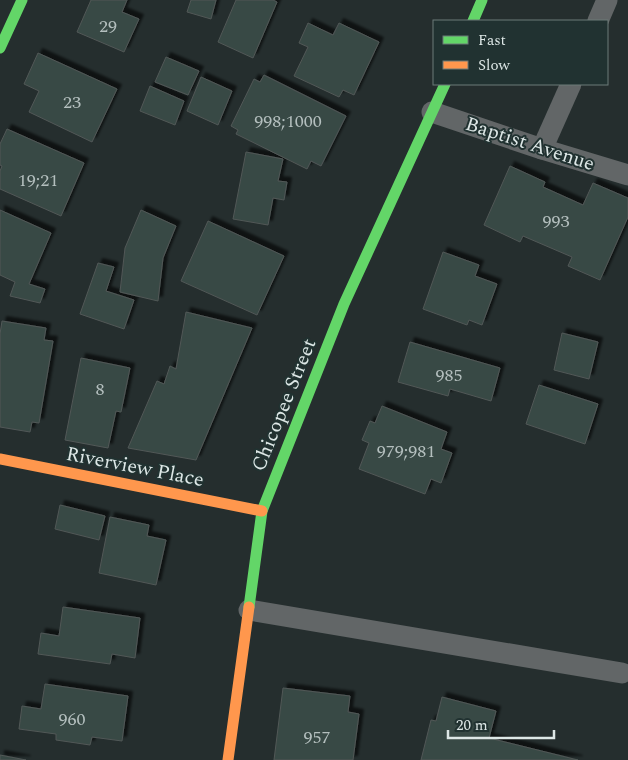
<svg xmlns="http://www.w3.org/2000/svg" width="628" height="760" font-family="Spectral,serif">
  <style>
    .building { fill: #394844; stroke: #515857; filter: url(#shadow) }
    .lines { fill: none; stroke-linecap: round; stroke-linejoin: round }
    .lane { stroke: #626667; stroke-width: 21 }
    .fast { stroke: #63d668; stroke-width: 11 }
    .slow { stroke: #ff974d; stroke-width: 11 }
    .labels { text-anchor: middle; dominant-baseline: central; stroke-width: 4; stroke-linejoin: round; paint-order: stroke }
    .number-label { font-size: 18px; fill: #b4bfbe }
    .street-label { font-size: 20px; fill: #dde7e6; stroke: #213231 }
  </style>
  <defs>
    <filter id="shadow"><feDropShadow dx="4.5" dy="-4.5" stdDeviation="1" flood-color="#0009"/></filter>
  </defs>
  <rect width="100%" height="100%" fill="#252e2e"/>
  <!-- building -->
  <g class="building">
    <polygon points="91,0 127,0 122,12 139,19 124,52 77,32"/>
    <polygon points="191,0 216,0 211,19 187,12"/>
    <polygon points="236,0 273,0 277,2 253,58 218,42"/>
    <polygon points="308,23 333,35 339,23 379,42 354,95 343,90 339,97 294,76 308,47 299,43"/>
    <polygon points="38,53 117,89 92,142 29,112 39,91 24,84"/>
    <polygon points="166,57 199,71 188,95 155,82"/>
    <polygon points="264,75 346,116 321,166 311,161 307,169 236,134 238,130 231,126 254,79 260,82"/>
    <polygon points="201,77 232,91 218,125 187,111"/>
    <polygon points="150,86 184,101 175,125 140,111"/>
    <polygon points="7,129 84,163 61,216 0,189 0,171 2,166 0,165 0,144"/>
    <polygon points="246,152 283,159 278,181 287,182 284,200 273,198 268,225 233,219"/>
    <polygon points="510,166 545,182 543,187 583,205 593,183 628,198 628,217 600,280 568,266 572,257 523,236 520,242 484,225"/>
    <polygon points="0,210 51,233 29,284 45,289 40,303 10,296 15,282 0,275"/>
    <polygon points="141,210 176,226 163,258 158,301 120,292 125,248"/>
    <polygon points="208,221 284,256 257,315 181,281"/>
    <polygon points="443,252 479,265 475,276 497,284 482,325 469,320 467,325 423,309"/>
    <polygon points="98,263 114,267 106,291 134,300 124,329 80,314"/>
    <polygon points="186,312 252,328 196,460 128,448 157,381 164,384 170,366 176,369"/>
    <polygon points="2,321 46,328 44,340 53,341 39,423 32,422 30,432 0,427 0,334"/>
    <polygon points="562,333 598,342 589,379 554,370"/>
    <polygon points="410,342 500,368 491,401 450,389 448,396 398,382"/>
    <polygon points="81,358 130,368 121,412 116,411 108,448 65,440"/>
    <polygon points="539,385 598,404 585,444 526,424"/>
    <polygon points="382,406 447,432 441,449 452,453 441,483 431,479 425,494 359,469 369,443 362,440 370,421 375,423"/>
    <polygon points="60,505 105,516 99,540 55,529"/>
    <polygon points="110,517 149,525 147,536 166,540 156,585 99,573"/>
    <polygon points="63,607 140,618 135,658 112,654 110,664 38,654 41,633 59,636"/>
    <polygon points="45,684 128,696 122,741 92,737 90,745 56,740 56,734 19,729 22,706 41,709"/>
    <polygon points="283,688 350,696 348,712 359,714 353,760 274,760"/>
    <polygon points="442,697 496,711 489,738 578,760 421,760 431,720 436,721"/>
    <polygon points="0,755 26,760 0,760"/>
  </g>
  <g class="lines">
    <!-- lane -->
    <g class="lane">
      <polyline points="598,21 607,0"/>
      <polyline points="432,112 542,149 628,175"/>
      <polyline points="542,149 571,84"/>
      <polyline points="249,610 622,673"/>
    </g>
    <!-- fast -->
    <g class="fast">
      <polyline points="473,21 482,0"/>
      <polyline points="0,48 22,0"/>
      <polyline points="249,607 262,511 344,304 445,84"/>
    </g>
    <!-- slow -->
    <g class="slow">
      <polyline points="0,459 262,511"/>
      <polyline points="228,760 249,607"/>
    </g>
  </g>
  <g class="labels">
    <!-- number labels -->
    <g class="number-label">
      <text x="108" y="26">29</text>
      <text x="72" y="102">23</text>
      <text x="288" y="121">998;1000</text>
      <text x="38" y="180">19;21</text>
      <text x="556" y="221">993</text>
      <text x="449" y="375">985</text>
      <text x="100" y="389">8</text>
      <text x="406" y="451">979;981</text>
      <text x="72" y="719">960</text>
      <text x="317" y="737">957</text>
    </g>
    <!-- street labels -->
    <g class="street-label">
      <text transform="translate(530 144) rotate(18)">Baptist Avenue</text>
      <text transform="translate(284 405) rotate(-68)">Chicopee Street</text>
      <text transform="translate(135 467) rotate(11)">Riverview Place</text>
    </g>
  </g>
  <!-- legend -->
  <rect x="433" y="20" width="175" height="65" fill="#213231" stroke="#6c7a79"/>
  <rect x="443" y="36" width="25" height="8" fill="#63d668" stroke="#6c7a79"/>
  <text x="478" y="45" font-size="15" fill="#dde7e6">Fast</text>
  <rect x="443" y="61" width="25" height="8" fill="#ff974d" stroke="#6c7a79"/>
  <text x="478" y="70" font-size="15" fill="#dde7e6">Slow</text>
  <!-- scale -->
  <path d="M448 730v8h106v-8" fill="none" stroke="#dde7e6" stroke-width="2.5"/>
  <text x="456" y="730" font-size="15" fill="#dde7e6" stroke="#213231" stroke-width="4" paint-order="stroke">20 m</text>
</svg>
